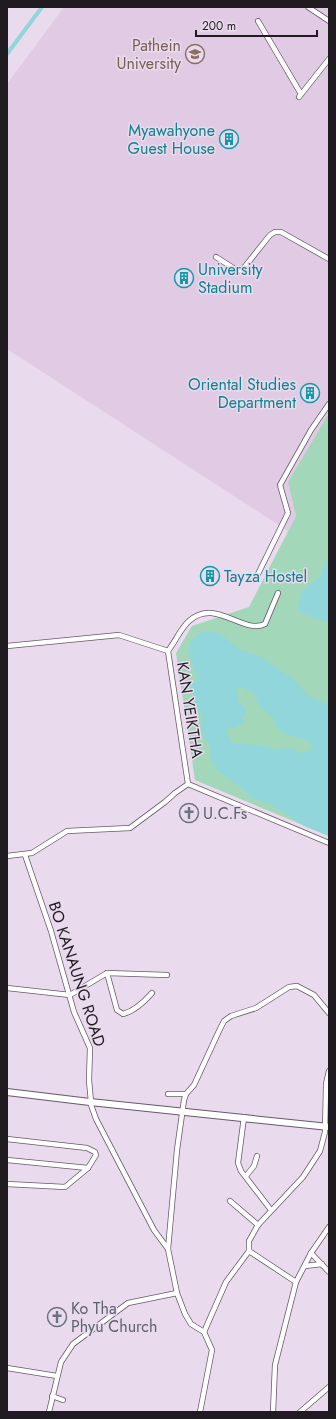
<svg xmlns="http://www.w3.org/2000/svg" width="336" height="1419" font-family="Jost,sans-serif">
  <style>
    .built { fill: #e1cbe4 }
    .green { fill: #a2d8b9 }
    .water { fill: #90d6da; fill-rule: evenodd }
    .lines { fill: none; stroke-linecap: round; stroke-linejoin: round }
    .canal { stroke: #90d6da; stroke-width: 4 }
    .street-casing { stroke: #675969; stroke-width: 6 }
    .secondary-casing { stroke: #675969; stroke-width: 8 }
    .street { stroke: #fff; stroke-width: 4.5 }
    .secondary { stroke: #fff; stroke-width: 6 }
    .labels { text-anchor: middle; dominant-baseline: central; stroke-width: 3; stroke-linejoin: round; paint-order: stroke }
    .education-label { font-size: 16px; fill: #785e54; stroke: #eadaed; text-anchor: end }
    .culture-label { font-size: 16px; fill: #0d838f; stroke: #eadaed; text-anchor: end }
    .street-label { font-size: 16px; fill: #201b21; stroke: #eadaed }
    .worship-label { font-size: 16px; fill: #5b616d; stroke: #eadaed; text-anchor: start }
  </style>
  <rect width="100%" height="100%" fill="#eadaed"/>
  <!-- built -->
  <polygon class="built" points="64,7 329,7 329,488 294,535 7,349 7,84"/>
  <!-- green -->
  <polygon class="green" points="329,413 329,836 195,780 176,653 192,626 249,607 296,516 288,482"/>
  <!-- water -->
  <g class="water">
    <polygon points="329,552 329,621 321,621 297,610 302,591 319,578 323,570"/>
    <path d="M203 632H216L222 635 237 648 263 658 286 674 297 683 308 696 329 705V836L304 826 274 806 250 797 240 787 217 770 210 758V744L203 737 201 723 202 716C197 707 195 697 190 687L197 678C192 658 178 645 203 632ZM237 688H243L257 696 256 699 259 706 274 718C274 741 306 733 313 747L309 751 302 753 293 748 273 749 266 746 232 743 227 733 229 727 235 728 243 722V716L247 711 238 701Z"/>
  </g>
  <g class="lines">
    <!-- canal -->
    <polyline class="canal" points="7,54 42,7"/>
    <defs>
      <g id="street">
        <polyline points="308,7 329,21"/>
        <polyline points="258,21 301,94"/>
        <polyline points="299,97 329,59"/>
        <polyline points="216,257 238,271 243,269 270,235 275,232 281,232 329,259"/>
        <polyline points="258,574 288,513 280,485 311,430 329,404"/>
        <polyline points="7,646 119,635 168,651 188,784 329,843"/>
        <path d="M168 651C175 642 181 628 189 621 215 597 243 635 265 624L278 593"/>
        <polyline points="25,855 51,931 74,1012 90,1048 89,1080 91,1102"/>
        <polyline points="7,856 32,853 67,831 130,828 165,802 175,793 188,784"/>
        <path d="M107 973 117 1010 123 1014C135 1011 144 1002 152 993"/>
        <polyline points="7,988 70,995 107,973 167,975"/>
        <polyline points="168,1094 186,1094"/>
        <polyline points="90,1102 96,1119 154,1230 168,1249 177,1293 185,1314 191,1324 204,1332 212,1350 200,1412"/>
        <polyline points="244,1117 238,1163 241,1171 271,1210"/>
        <polyline points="7,1139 87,1148 95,1152 96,1155 88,1168 65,1187 7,1184"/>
        <polyline points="7,1160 88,1168"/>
        <polyline points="246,1176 254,1166 257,1156"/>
        <polyline points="230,1201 258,1225"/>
        <polyline points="168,1249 177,1150 184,1100 186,1094 194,1085 219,1031 224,1021 231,1016 256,1008 289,987 297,986 314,995 329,1013"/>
        <polyline points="249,1251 296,1282"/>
        <polyline points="311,1253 329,1272"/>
        <polyline points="305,1266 322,1264"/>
        <polyline points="204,1332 226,1282 249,1251 249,1241 258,1225 303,1177 320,1151 325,1132 326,1084 329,1071"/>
        <polyline points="7,1368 57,1376"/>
        <polyline points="52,1396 63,1400"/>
        <polyline points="49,1412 61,1362 73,1344 128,1303 177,1293"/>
        <polyline points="273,1412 275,1365 296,1282 311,1253 329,1227"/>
        <polyline points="300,1412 329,1387"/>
      </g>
      <polyline id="secondary" points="7,1092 90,1102 329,1127"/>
    </defs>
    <!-- street casing -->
    <use href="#street" class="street-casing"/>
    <!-- secondary casing -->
    <use href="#secondary" class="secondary-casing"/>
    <!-- street -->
    <use href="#street" class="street"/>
    <!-- secondary -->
    <use href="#secondary" class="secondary"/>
  </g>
  <!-- icons -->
  <defs>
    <symbol id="university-ring" viewBox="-11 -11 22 22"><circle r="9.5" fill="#eadaed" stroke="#8d6e63" stroke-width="1.5"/><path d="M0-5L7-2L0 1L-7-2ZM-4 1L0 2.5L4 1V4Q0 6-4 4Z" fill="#8d6e63"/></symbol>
    <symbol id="building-ring" viewBox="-11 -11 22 22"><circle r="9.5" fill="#eadaed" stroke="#0f9aa8" stroke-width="1.5"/><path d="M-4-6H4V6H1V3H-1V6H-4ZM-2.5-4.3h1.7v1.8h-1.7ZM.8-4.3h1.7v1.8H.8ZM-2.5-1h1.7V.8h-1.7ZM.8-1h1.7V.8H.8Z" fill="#0f9aa8"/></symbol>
    <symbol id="church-ring" viewBox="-11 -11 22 22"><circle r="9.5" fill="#eadaed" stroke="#6b7280" stroke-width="1.5"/><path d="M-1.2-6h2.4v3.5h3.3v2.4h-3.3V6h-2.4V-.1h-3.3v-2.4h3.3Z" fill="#6b7280"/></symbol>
  </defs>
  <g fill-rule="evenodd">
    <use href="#university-ring" x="184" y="43" width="22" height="22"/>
    <use href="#building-ring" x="218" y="128" width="22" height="22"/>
    <use href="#building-ring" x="173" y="267" width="22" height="22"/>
    <use href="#building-ring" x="299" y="382" width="22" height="22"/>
    <use href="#building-ring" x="199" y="565" width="22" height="22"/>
    <use href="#church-ring" x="178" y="802" width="22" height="22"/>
    <use href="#church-ring" x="46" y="1306" width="22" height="22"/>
  </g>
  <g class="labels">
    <!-- education labels -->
    <g class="education-label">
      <text x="181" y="45">Pathein<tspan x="181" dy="18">University</tspan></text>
    </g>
    <!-- culture labels -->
    <g class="culture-label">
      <text x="215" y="130">Myawahyone<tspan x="215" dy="18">Guest House</tspan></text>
      <text x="198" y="269" text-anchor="start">University<tspan x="198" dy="18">Stadium</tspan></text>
      <text x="296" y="384">Oriental Studies<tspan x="296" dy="18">Department</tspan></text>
      <text x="224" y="576" text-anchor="start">Tayza Hostel</text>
    </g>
    <!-- street labels -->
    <g class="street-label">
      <text transform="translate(190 710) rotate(81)">KAN YEIKTHA</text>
      <text transform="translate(77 974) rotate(72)">BO KANAUNG ROAD</text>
    </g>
    <!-- worship labels -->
    <g class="worship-label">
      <text x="203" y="813">U.C.Fs</text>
      <text x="71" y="1308">Ko Tha<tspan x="71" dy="18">Phyu Church</tspan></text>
    </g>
  </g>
  <!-- border -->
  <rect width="336" height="1419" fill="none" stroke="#201b21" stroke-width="16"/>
  <!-- scale -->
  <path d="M196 30v6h121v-6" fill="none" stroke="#201b21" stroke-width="2"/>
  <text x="202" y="30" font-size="12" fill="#201b21" stroke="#eadaed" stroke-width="3" paint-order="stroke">200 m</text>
</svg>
